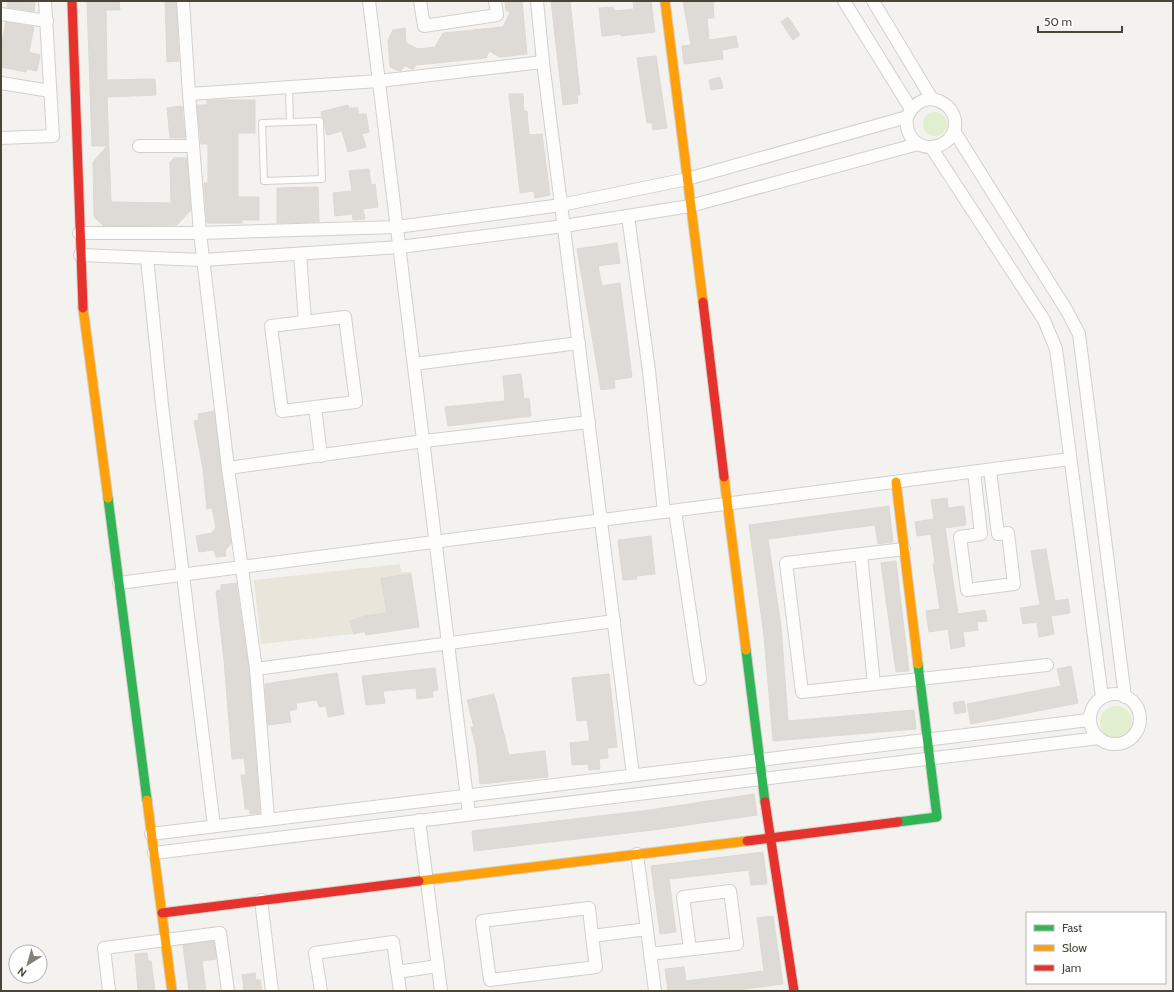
<svg xmlns="http://www.w3.org/2000/svg" width="1174" height="992" font-family="Cabin,sans-serif">
  <style>
    .education { fill: #eae5da }
    .green { fill: #e1eecf }
    .building { fill: #dedbd6; stroke: #dcd9d4 }
    .lines { fill: none; stroke-linecap: round; stroke-linejoin: round }
    .lane-casing { stroke: #d2d0cb; stroke-width: 8 }
    .street-casing { stroke: #d2d0cb; stroke-width: 14 }
    .fast-casing { stroke: #d3cfc5; stroke-width: 11 }
    .slow-casing { stroke: #d3cfc5; stroke-width: 11 }
    .jam-casing { stroke: #d3cfc5; stroke-width: 11 }
    .lane { stroke: #fdfdfc; stroke-width: 6 }
    .street { stroke: #fdfdfc; stroke-width: 12 }
    .fast { stroke: #30b455; stroke-width: 9 }
    .slow { stroke: #ff9f0a; stroke-width: 9 }
    .jam { stroke: #e5322d; stroke-width: 9 }
  </style>
  <rect width="100%" height="100%" fill="#f4f2ee"/>
  <!-- education -->
  <polygon class="education" points="400,564 401,572 411,572 417,627 261,644 254,580"/>
  <!-- green -->
  <g class="green">
    <circle cx="935" cy="124" r="12"/>
    <circle cx="1116" cy="722" r="16"/>
  </g>
  <!-- building -->
  <g class="building">
    <polygon points="8,1 35,1 34,11 7,7"/>
    <polygon points="87,1 119,1 120,10 106,10 107,80 155,79 156,95 107,97 111,202 171,203 170,162 174,158 187,158 191,210 177,225 104,226 94,217 93,162 107,146 92,146"/>
    <polygon points="165,1 176,1 179,61 167,62"/>
    <polygon points="505,1 522,1 527,54 500,57 489,51 486,58 416,65 413,69 404,66 401,71 399,71 390,67 388,40 393,30 405,28 406,43 418,49 435,47 443,33 503,27 510,12 506,10"/>
    <polygon points="551,1 570,1 580,95 577,95 578,103 563,105"/>
    <polygon points="633,1 651,1 655,32 621,36 621,34 602,36 599,8 613,7 614,11 634,9"/>
    <polygon points="683,1 713,1 714,18 707,18 709,40 736,36 738,47 722,50 723,59 684,64 682,46 691,45"/>
    <polygon points="788,17 800,35 793,40 781,22"/>
    <polygon points="6,22 34,27 29,52 40,55 37,71 27,69 26,72 1,67 1,46"/>
    <polygon points="656,56 667,128 653,130 652,123 647,123 637,58"/>
    <polygon points="720,77 723,88 711,90 709,80"/>
    <polygon points="509,94 523,94 524,111 527,111 529,135 542,134 550,195 535,198 534,191 520,193"/>
    <polygon points="207,100 255,100 255,133 238,133 238,197 259,197 259,220 242,220 242,223 207,223 204,183 208,183 208,144 201,144 197,105 207,105"/>
    <polygon points="348,105 349,108 358,108 358,114 366,114 369,132 362,134 366,147 348,152 342,131 327,135 321,112"/>
    <polygon points="182,106 185,138 170,138 167,108"/>
    <polygon points="369,169 371,185 375,184 378,207 363,209 365,219 353,220 352,214 335,216 333,193 352,191 349,171"/>
    <polygon points="318,187 319,222 277,223 277,188"/>
    <polygon points="617,243 620,263 598,266 602,286 620,283 632,377 614,380 615,388 601,390 577,249"/>
    <polygon points="521,374 524,399 529,398 531,416 448,426 445,407 505,401 503,376"/>
    <polygon points="214,411 231,543 225,551 226,556 216,557 214,550 199,552 196,536 212,533 216,527 212,508 207,509 203,469 194,421 199,420 198,414"/>
    <polygon points="947,498 948,508 964,506 966,525 945,528 958,614 985,610 987,621 977,622 978,630 963,632 965,646 951,649 948,629 929,632 926,611 940,609 933,564 935,564 931,534 917,536 915,522 934,519 931,500"/>
    <polygon points="889,506 893,542 878,544 875,525 768,539 781,626 788,721 914,710 916,729 773,741 764,636 749,525"/>
    <polygon points="651,536 655,574 636,576 637,579 623,580 618,540"/>
    <polygon points="1046,549 1055,601 1068,599 1070,613 1051,616 1054,634 1039,637 1037,622 1023,624 1020,608 1040,605 1031,551"/>
    <polygon points="896,561 909,671 896,672 881,563"/>
    <polygon points="411,574 419,627 366,635 365,631 354,634 350,621 365,616 387,613 381,578"/>
    <polygon points="236,583 249,670 260,813 250,814 249,809 245,809 244,798 241,775 246,775 244,758 232,759 224,660 216,591 221,590 221,585"/>
    <polygon points="1071,666 1078,703 971,724 967,704 1061,686 1057,669"/>
    <polygon points="435,668 438,690 432,691 433,697 417,699 416,688 383,691 385,703 366,705 362,676"/>
    <polygon points="337,673 344,714 328,717 326,706 319,707 317,700 296,703 297,709 289,711 291,722 268,725 265,684"/>
    <polygon points="609,674 617,747 607,748 608,758 599,759 600,769 589,770 588,764 572,765 570,743 590,741 587,720 577,721 572,678"/>
    <polygon points="494,694 509,755 545,751 548,777 480,784 476,747 471,727 474,727 467,700"/>
    <polygon points="964,701 966,712 955,714 953,703"/>
    <polygon points="754,794 757,815 653,830 474,851 472,831 650,810"/>
    <polygon points="763,852 767,884 751,885 749,870 669,879 676,932 660,934 651,866"/>
    <polygon points="773,916 783,984 730,991 668,991 665,969 684,967 686,981 764,971 757,918"/>
    <polygon points="214,941 216,959 202,961 206,991 189,991 183,945"/>
    <polygon points="147,953 148,961 151,961 155,991 138,991 135,954"/>
    <polygon points="255,973 256,980 260,980 262,991 244,991 242,975"/>
  </g>
  <g class="lines">
    <defs>
      <polyline id="lane" points="289,88 290,122 262,123 264,181 322,179 320,121 290,122"/>
      <g id="street">
        <polyline points="183,1 189,94 200,233 228,468 256,669 268,818"/>
        <polyline points="369,1 469,814"/>
        <polyline points="420,1 424,26 497,15 495,1"/>
        <polyline points="537,1 543,62 633,775"/>
        <polyline points="844,1 911,109"/>
        <polyline points="873,1 932,99"/>
        <polyline points="1,14 47,21"/>
        <polyline points="1,83 50,91"/>
        <polyline points="189,94 379,81 543,62"/>
        <polyline points="954,131 1067,311 1079,334 1125,697"/>
        <polyline points="1,138 53,136 45,1"/>
        <polyline points="139,146 193,146"/>
        <polyline points="931,147 1044,320 1056,349 1102,697"/>
        <polyline points="628,216 649,371 664,512"/>
        <path d="M79 233H200L397 227 561 205 687 179 907 117C925 78 972 112 949 139 944 144 937 147 930 147 913 147 905 132 907 117"/>
        <polyline points="300,254 305,322"/>
        <polyline points="80,255 203,260 400,247 564,226 690,206 918,144"/>
        <polyline points="147,258 162,405 214,826"/>
        <polyline points="414,364 579,343"/>
        <polyline points="315,407 356,402 345,317 271,326 282,411 315,407 321,456"/>
        <polyline points="228,468 424,441 589,422"/>
        <polyline points="974,472 981,534 960,537 967,590 1014,584 1008,533 998,534 990,470"/>
        <polyline points="675,511 700,679"/>
        <polyline points="904,549 786,563 802,692 1047,665"/>
        <polyline points="861,554 874,684"/>
        <polyline points="119,583 1070,459"/>
        <polyline points="256,669 614,621"/>
        <circle cx="1115" cy="719" r="25"/>
        <polyline points="419,820 441,991"/>
        <polyline points="151,834 1089,720"/>
        <polyline points="154,853 1099,738"/>
        <polyline points="637,854 655,991"/>
        <polyline points="261,900 272,991"/>
        <polyline points="592,936 589,908 482,921 490,980 596,967 592,936 647,929"/>
        <polyline points="650,954 737,944 730,891 683,897 690,949"/>
        <polyline points="397,972 438,966"/>
        <polyline points="109,991 104,948 220,933 228,991"/>
        <polyline points="321,991 315,953 393,942 400,991"/>
      </g>
      <g id="fast">
        <polyline points="108,498 147,800"/>
        <polyline points="746,650 765,802"/>
        <polyline points="898,822 937,817 918,664"/>
      </g>
      <g id="slow">
        <polyline points="665,1 703,302"/>
        <polyline points="83,308 108,498"/>
        <polyline points="724,477 746,650"/>
        <polyline points="896,482 918,664"/>
        <polyline points="147,800 172,991"/>
        <polyline points="419,881 747,841"/>
      </g>
      <g id="jam">
        <polyline points="72,1 83,308"/>
        <polyline points="703,302 724,477"/>
        <polyline points="765,802 794,991"/>
        <polyline points="747,841 898,822"/>
        <polyline points="162,913 419,881"/>
      </g>
    </defs>
    <!-- lane casing -->
    <use href="#lane" class="lane-casing"/>
    <!-- street casing -->
    <use href="#street" class="street-casing"/>
    <!-- fast casing -->
    <use href="#fast" class="fast-casing"/>
    <!-- slow casing -->
    <use href="#slow" class="slow-casing"/>
    <!-- jam casing -->
    <use href="#jam" class="jam-casing"/>
    <!-- lane -->
    <use href="#lane" class="lane"/>
    <!-- street -->
    <use href="#street" class="street"/>
    <!-- fast -->
    <use href="#fast" class="fast"/>
    <!-- slow -->
    <use href="#slow" class="slow"/>
    <!-- jam -->
    <use href="#jam" class="jam"/>
  </g>
  <!-- border -->
  <rect width="1174" height="992" fill="none" stroke="#4b4439" stroke-width="4"/>
  <!-- legend -->
  <rect x="1026" y="912" width="140" height="72" fill="#ffffff" stroke="#b7b4b0"/>
  <rect x="1034" y="925" width="20" height="6" fill="#30b455" stroke="#b7b4b0"/>
  <text x="1062" y="932" font-size="12" fill="#4b4439">Fast</text>
  <rect x="1034" y="945" width="20" height="6" fill="#ff9f0a" stroke="#b7b4b0"/>
  <text x="1062" y="952" font-size="12" fill="#4b4439">Slow</text>
  <rect x="1034" y="965" width="20" height="6" fill="#e5322d" stroke="#b7b4b0"/>
  <text x="1062" y="972" font-size="12" fill="#4b4439">Jam</text>
  <!-- north arrow -->
  <g transform="translate(28 964) rotate(217)"><circle r="19" fill="#ffffff" stroke="#b7b4b0"/>
  <path d="M0-3L7 15L0 10L-7 15Z" fill="#868178"/>
  <text y="-6" font-size="11" font-weight="bold" text-anchor="middle" fill="#4b4439">N</text>
  </g>
  <!-- scale -->
  <path d="M1038 26v6h84v-6" fill="none" stroke="#4b4439" stroke-width="2"/>
  <text x="1044" y="26" font-size="12" fill="#4b4439" stroke="#ffffff" stroke-width="3" paint-order="stroke">50 m</text>
</svg>
